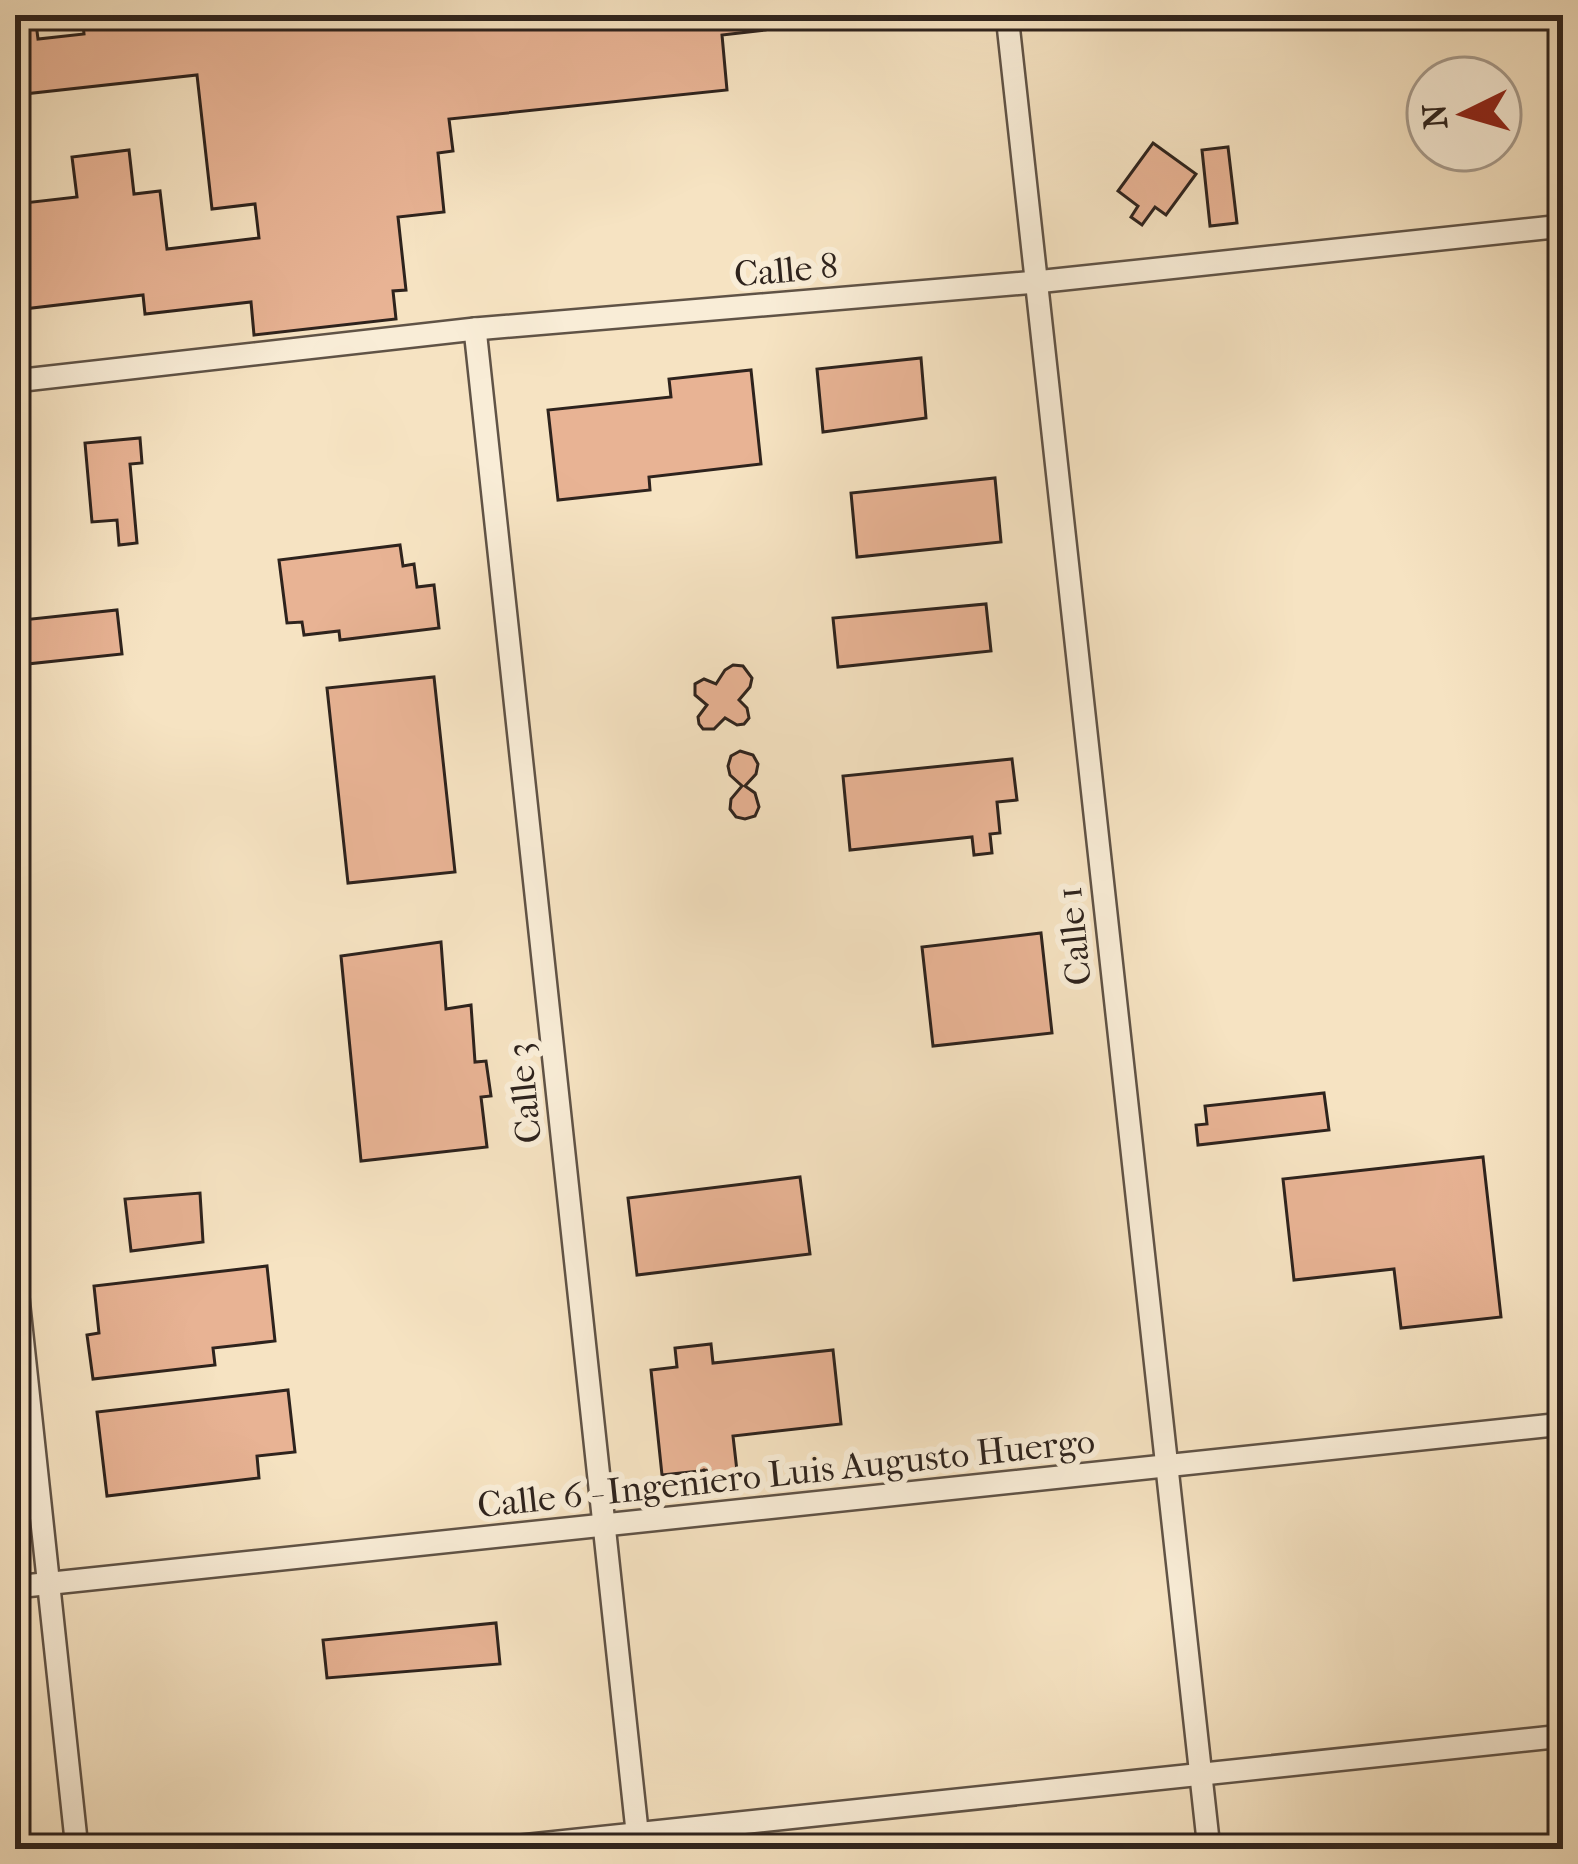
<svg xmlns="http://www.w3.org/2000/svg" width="1578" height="1864" font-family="'IM FELL French Canon',serif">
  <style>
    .building { fill: #e8b394; stroke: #2e231d; stroke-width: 3 }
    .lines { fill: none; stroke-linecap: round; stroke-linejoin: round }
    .minor-casing { stroke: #605346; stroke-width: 26 }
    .minor { stroke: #f9edd7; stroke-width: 21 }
    .labels { text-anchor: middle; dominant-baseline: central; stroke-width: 12; stroke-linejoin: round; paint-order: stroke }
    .street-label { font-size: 36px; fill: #2e231d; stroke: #f9edd7 }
  </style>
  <rect width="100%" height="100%" fill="#f6e3c2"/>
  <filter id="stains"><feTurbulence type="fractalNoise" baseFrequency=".00167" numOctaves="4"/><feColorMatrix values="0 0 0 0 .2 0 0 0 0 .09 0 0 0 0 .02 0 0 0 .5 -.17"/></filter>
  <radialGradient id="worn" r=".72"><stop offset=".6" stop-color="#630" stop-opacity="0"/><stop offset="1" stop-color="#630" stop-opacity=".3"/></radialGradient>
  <!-- building -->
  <g class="building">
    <polygon points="19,15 35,15 38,39 84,34 82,15 763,15 765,30 722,35 727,90 449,119 453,151 438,153 444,212 398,217 406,290 393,291 396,319 254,335 251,302 145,314 143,295 15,310 15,204 77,197 72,157 129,150 134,194 160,191 167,249 259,238 255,204 212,209 197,75 15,95 15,41 22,40"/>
    <polygon points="1153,143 1196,174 1166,215 1155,207 1142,225 1131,217 1138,206 1118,191"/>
    <polygon points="1228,147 1237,223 1210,226 1202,150"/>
    <polygon points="921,358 926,418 823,432 817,369"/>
    <polygon points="751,370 761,464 649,477 650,490 558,500 548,410 671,397 669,379"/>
    <polygon points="140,438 142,463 130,464 137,543 119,545 117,520 92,522 85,443"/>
    <polygon points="995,478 1001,542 857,557 851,493"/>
    <polygon points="400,545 403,566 414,564 417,587 434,585 439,628 340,640 339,631 304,635 302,622 287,623 279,560"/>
    <polygon points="986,604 991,651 838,667 833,618"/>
    <polygon points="117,610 122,654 27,664 22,620"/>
    <polygon points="733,665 743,666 752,678 750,687 739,700 747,708 749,718 744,724 737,725 725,718 714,729 703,729 699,724 698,717 707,705 695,695 695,684 704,679 716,684 725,670"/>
    <polygon points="434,677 455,872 348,883 327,688"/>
    <polygon points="740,751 753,755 758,764 756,774 745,786 755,793 759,807 755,816 745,819 736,817 730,809 731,799 742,786 730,775 728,766 731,756"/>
    <polygon points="1012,759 1017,800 997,802 1000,833 990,834 992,853 974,855 972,837 850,850 843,776"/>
    <polygon points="1041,933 1052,1033 933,1046 922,947"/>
    <polygon points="441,942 446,1009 471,1005 475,1062 486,1061 491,1096 481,1097 487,1147 361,1161 341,956"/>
    <polygon points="1324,1093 1329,1130 1198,1145 1196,1125 1207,1124 1205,1106"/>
    <polygon points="1483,1157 1501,1317 1401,1328 1394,1269 1294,1280 1283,1179"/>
    <polygon points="800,1177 810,1254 637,1275 628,1198"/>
    <polygon points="200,1193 203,1242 131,1251 125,1199"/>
    <polygon points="267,1266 275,1341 213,1348 215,1365 93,1379 87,1335 99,1333 94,1286"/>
    <polygon points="711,1344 713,1363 833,1350 841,1424 733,1436 737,1471 710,1474 710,1470 662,1475 651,1370 677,1367 675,1348"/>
    <polygon points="288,1390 295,1452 257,1456 259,1478 107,1496 97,1412"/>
    <polygon points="496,1623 500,1664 327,1678 323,1640"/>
  </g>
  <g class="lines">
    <defs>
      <g id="minor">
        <polyline points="1007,15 1209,1849"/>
        <polyline points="475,329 639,1849"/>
        <polyline points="15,381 475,329 1036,282 1563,226"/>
        <polyline points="15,1270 77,1849"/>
        <polyline points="15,1587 1563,1424"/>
        <polyline points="493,1849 1563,1736"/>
      </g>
    </defs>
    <!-- minor casing -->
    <use href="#minor" class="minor-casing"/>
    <!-- minor -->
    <use href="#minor" class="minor"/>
  </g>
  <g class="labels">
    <!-- street labels -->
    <g class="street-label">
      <text transform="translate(786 270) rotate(-5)">Calle 8</text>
      <text transform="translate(1074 936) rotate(-96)">Calle 1</text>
      <text transform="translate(524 1093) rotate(-96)">Calle 3</text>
      <text transform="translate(786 1473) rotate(-6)">Calle 6 - Ingeniero Luis Augusto Huergo</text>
    </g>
  </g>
  <!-- margin -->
  <rect width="1578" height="1864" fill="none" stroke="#f6e3c2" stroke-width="60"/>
  <rect x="18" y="18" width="1542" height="1828" fill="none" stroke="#2e231d" stroke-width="6"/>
  <rect x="30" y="30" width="1518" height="1804" fill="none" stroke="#2e231d" stroke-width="3"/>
  <!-- north arrow -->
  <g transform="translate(1464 114) rotate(265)"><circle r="57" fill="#f9edd7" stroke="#a89c8d" stroke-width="3"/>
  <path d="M0-9L21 45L0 30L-21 45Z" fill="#8f2418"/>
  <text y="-18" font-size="33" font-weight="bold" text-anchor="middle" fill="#2e231d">N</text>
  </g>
  <rect width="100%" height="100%" filter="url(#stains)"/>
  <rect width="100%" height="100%" fill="url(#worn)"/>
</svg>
